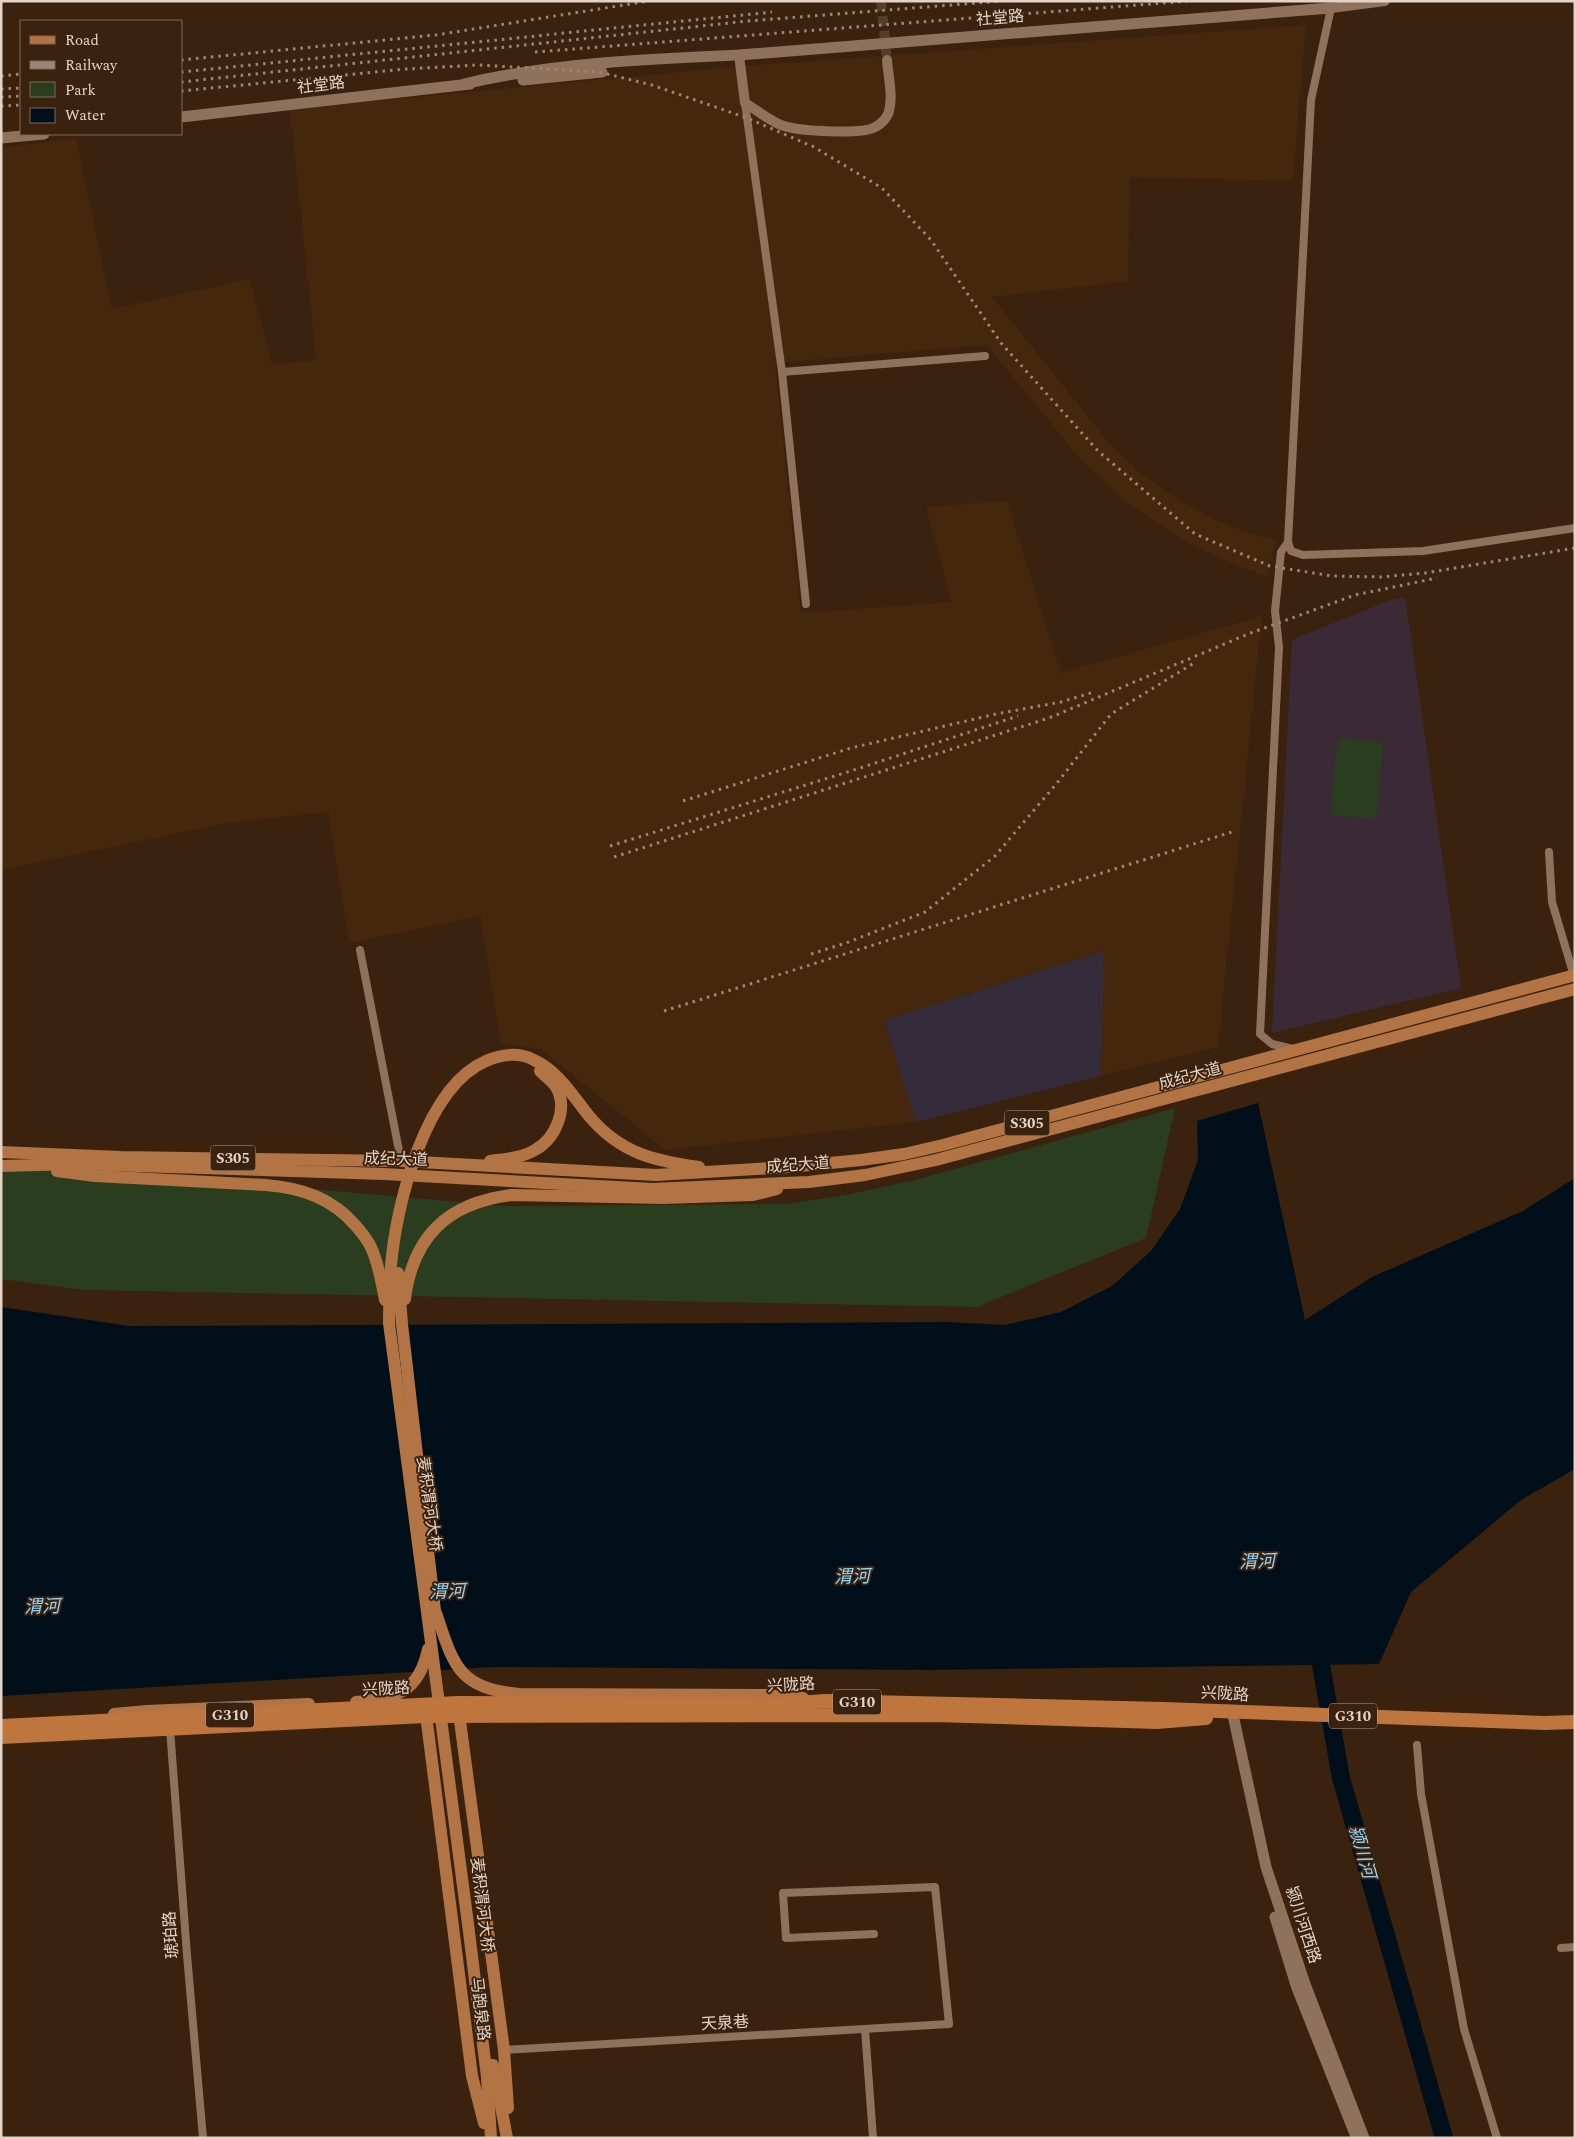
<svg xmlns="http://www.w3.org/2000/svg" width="1576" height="2139" font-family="Spectral,'Noto Sans SC',serif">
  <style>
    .commercial { fill: #352c3b }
    .built { fill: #45270d }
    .education { fill: #3a2a36 }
    .green { fill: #2a3d1f }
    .water { fill: #000f19 }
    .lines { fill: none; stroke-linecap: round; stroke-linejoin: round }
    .river { stroke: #000f19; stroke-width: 18 }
    .tertiary-tunnel { stroke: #543d2a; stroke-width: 10; stroke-dasharray: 10 5; stroke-linecap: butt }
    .minor { stroke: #8f725c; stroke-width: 8 }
    .tertiary { stroke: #8f725c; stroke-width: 10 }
    .secondary { stroke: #8f725c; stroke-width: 11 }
    .primary { stroke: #b37445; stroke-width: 12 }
    .trunk { stroke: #bf753e; stroke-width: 14 }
    .rail { stroke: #9b8778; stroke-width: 3; stroke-dasharray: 2.5 5; stroke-linecap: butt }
    .labels { text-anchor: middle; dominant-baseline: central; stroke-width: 4; stroke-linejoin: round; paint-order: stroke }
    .shield { fill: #3a220e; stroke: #b19f90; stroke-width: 1 }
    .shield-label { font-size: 15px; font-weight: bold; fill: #e4d4c8 }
    .street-label { font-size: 16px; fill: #e4d4c8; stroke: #3a220e }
    .water-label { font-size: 18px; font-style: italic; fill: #90d6fa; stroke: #3a220e }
  </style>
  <rect width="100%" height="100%" fill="#3a220e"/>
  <!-- commercial -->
  <polygon class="commercial" points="1105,951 1100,1076 916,1122 884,1020"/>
  <!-- built -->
  <polygon class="built" points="1306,25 1293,181 1130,177 1128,281 992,297 1111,445 1142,474 1177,499 1218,521 1240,530 1275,540 1267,576 1235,565 1188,543 1127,503 1075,453 987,345 775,363 801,613 951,602 926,507 1007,501 1061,673 1262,616 1218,1047 1100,1076 1104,951 884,1020 916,1122 665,1150 540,1049 501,1043 480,916 349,943 328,812 226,823 1,870 1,148 76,138 112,309 250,279 272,365 316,360 290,109 742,66"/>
  <!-- education -->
  <polygon class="education" points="1405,597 1461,988 1272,1033 1292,640 1390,600"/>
  <!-- green -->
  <g class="green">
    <polygon points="1338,738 1383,742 1376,819 1330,815"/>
    <polygon points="1175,1108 1146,1238 977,1307 83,1290 1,1279 1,1162 505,1206 787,1204 845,1195 915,1180"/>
  </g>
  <!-- water -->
  <polygon class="water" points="1258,1103 1305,1320 1372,1277 1523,1211 1575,1178 1575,1469 1521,1500 1411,1592 1379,1664 932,1670 495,1667 1,1696 1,1307 129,1326 948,1322 1005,1325 1061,1312 1112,1286 1151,1251 1180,1209 1198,1160 1197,1121"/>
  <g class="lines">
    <!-- river -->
    <polyline class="river" points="1317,1642 1341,1778 1444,2138"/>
    <!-- tertiary-tunnel -->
    <polyline class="tertiary-tunnel" points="881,1 887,60"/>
    <!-- minor -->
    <g class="minor">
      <polyline points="1331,8 1311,100 1288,542 1291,551 1303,555 1423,551 1575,528"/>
      <polyline points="745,103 782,372 806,604"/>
      <polyline points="782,372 985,356"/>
      <polyline points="1288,542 1281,552 1275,611 1279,647 1260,1034 1272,1044 1293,1049"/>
      <polyline points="1549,852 1552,902 1574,976"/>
      <polyline points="360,950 401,1161"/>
      <polyline points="170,1729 187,1955 203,2138"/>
      <polyline points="1417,1745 1421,1794 1464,2029 1497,2138"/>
      <polyline points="1561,1948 1575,1947"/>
      <polyline points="865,2029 873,2138"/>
      <polyline points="504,2050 949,2024 935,1887 783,1893 786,1938 874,1934"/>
    </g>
    <!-- tertiary -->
    <g class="tertiary">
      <polyline points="1331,8 1385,1"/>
      <path d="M739 55 745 103C757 110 771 122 784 126 800 131 862 135 875 127 880 125 886 119 888 114 894 98 888 76 887 60"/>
    </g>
    <!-- secondary -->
    <g class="secondary">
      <polyline points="523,80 602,72"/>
      <path d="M464 84C553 63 648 59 739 55L1331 8"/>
      <polyline points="181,117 470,84"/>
      <polyline points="1,138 44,134"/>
      <polyline points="1233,1715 1266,1867 1305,1984 1364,2138"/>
      <polyline points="1275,1917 1297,1988 1355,2134"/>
    </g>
    <!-- primary -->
    <g class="primary">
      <polyline points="1,1152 121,1157 401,1161 656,1175 789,1167 861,1160 904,1154 943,1145 1575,975"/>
      <path d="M490 1161C504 1159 522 1158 535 1150 555 1139 569 1109 556 1087 552 1081 545 1076 540 1071"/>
      <polyline points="1,1166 76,1164 384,1174 652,1189 809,1182 865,1175 936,1160 1575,989"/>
      <path d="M57 1171 95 1176 266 1185C302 1188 332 1198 356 1226 363 1234 370 1243 373 1252 379 1267 382 1284 385 1300"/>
      <polyline points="398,1273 402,1324 435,1611"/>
      <path d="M405 1299C413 1236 448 1203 511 1195L663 1198 753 1195 777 1189"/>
      <path d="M436 1613C454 1666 458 1688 519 1694L766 1695 803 1698"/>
      <path d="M356 1702C397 1698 419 1692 428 1649"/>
      <polyline points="458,1706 504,2050 508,2108"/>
      <polyline points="425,1707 472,2076 484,2123"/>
      <polyline points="114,1714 147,1711 309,1704"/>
      <polyline points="493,2065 507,2138"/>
      <path d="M491 2138 487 2077 468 1924 389 1323C389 1304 390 1285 391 1266 396 1205 425 1087 486 1061 501 1054 519 1052 534 1060 559 1072 572 1095 589 1116 620 1153 654 1161 699 1167"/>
    </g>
    <!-- trunk -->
    <g class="trunk">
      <polyline points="1,1726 458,1703 770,1705 825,1701 1164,1709 1544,1723 1575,1722"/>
      <polyline points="1,1737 426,1716 935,1715 1157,1722 1206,1718"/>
    </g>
    <!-- rail -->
    <g class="rail">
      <polyline points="535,52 1189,1"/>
      <polyline points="181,60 436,35 649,1"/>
      <polyline points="181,72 772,12"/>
      <polyline points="1,76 21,74"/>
      <polyline points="181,82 748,21 1002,1"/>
      <polyline points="1,89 21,88"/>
      <polyline points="181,91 406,69 478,65 599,72 652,85 747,118 814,147 882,188 931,240 1001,343 1098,451 1195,534 1270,566 1332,576 1381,577 1425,573 1575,548"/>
      <polyline points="1,97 21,96"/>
      <polyline points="1,106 21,105"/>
      <polyline points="683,801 851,748 996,714 1061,702 1094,692"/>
      <polyline points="610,846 857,769 1018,716"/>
      <polyline points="614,857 1049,718 1248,634 1355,595 1437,578"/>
      <polyline points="811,954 846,943 925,912 995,856 1057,783 1111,714 1194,663"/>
      <polyline points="664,1011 1232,832"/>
    </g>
  </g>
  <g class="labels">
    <!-- shield labels -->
    <g class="shield">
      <rect x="1004.5" y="1110.5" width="45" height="25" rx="4"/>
      <rect x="210.5" y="1145.5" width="45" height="25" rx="4"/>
      <rect x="833" y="1689.5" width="48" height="25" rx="4"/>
      <rect x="206" y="1702.5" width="48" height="25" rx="4"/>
      <rect x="1329" y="1703.5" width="48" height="25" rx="4"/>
    </g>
    <g class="shield-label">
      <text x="1027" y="1123">S305</text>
      <text x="233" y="1158">S305</text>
      <text x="857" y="1702">G310</text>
      <text x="230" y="1715">G310</text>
      <text x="1353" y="1716">G310</text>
    </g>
    <!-- street labels -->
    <g class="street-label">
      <text transform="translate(1000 18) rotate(-5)">社堂路</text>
      <text transform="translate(321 85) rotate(-7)">社堂路</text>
      <text transform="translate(1190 1076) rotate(-15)">成纪大道</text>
      <text transform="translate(396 1159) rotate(2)">成纪大道</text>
      <text transform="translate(798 1165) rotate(-4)">成纪大道</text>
      <text transform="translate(429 1504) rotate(82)">麦积渭河大桥</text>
      <text transform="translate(791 1685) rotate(-3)">兴陇路</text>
      <text transform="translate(386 1689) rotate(-3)">兴陇路</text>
      <text transform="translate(1225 1694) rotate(3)">兴陇路</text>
      <text transform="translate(482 1905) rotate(83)">麦积渭河大桥</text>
      <text transform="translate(1303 1925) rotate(72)">颍川河西路</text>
      <text transform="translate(171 1935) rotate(-94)">琥珀路</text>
      <text transform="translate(480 2009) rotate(83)">马跑泉路</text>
      <text transform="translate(725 2023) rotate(-3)">天泉巷</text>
    </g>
    <!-- water labels -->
    <g class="water-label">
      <text transform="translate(1257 1562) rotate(-2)">渭河</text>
      <text transform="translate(852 1577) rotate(-2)">渭河</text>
      <text transform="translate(447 1592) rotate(-2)">渭河</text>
      <text transform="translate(42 1607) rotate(-2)">渭河</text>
      <text transform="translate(1362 1852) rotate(74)">颍川河</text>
    </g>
  </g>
  <!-- border -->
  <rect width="1576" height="2139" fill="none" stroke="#e4d4c8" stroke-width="5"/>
  <!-- legend -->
  <rect x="20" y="20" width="162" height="115" fill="#3a220e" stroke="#7e6958"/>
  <rect x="30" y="36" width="25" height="8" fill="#b37445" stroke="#7e6958"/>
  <text x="65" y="45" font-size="15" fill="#e4d4c8">Road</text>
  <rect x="30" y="61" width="25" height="8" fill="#9b8778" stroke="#7e6958"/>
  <text x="65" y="70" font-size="15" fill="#e4d4c8">Railway</text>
  <rect x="30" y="82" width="25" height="15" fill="#2a3d1f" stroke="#7e6958"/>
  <text x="65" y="95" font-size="15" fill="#e4d4c8">Park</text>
  <rect x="30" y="108" width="25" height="15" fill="#000f19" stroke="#7e6958"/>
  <text x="65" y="120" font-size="15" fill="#e4d4c8">Water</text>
</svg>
